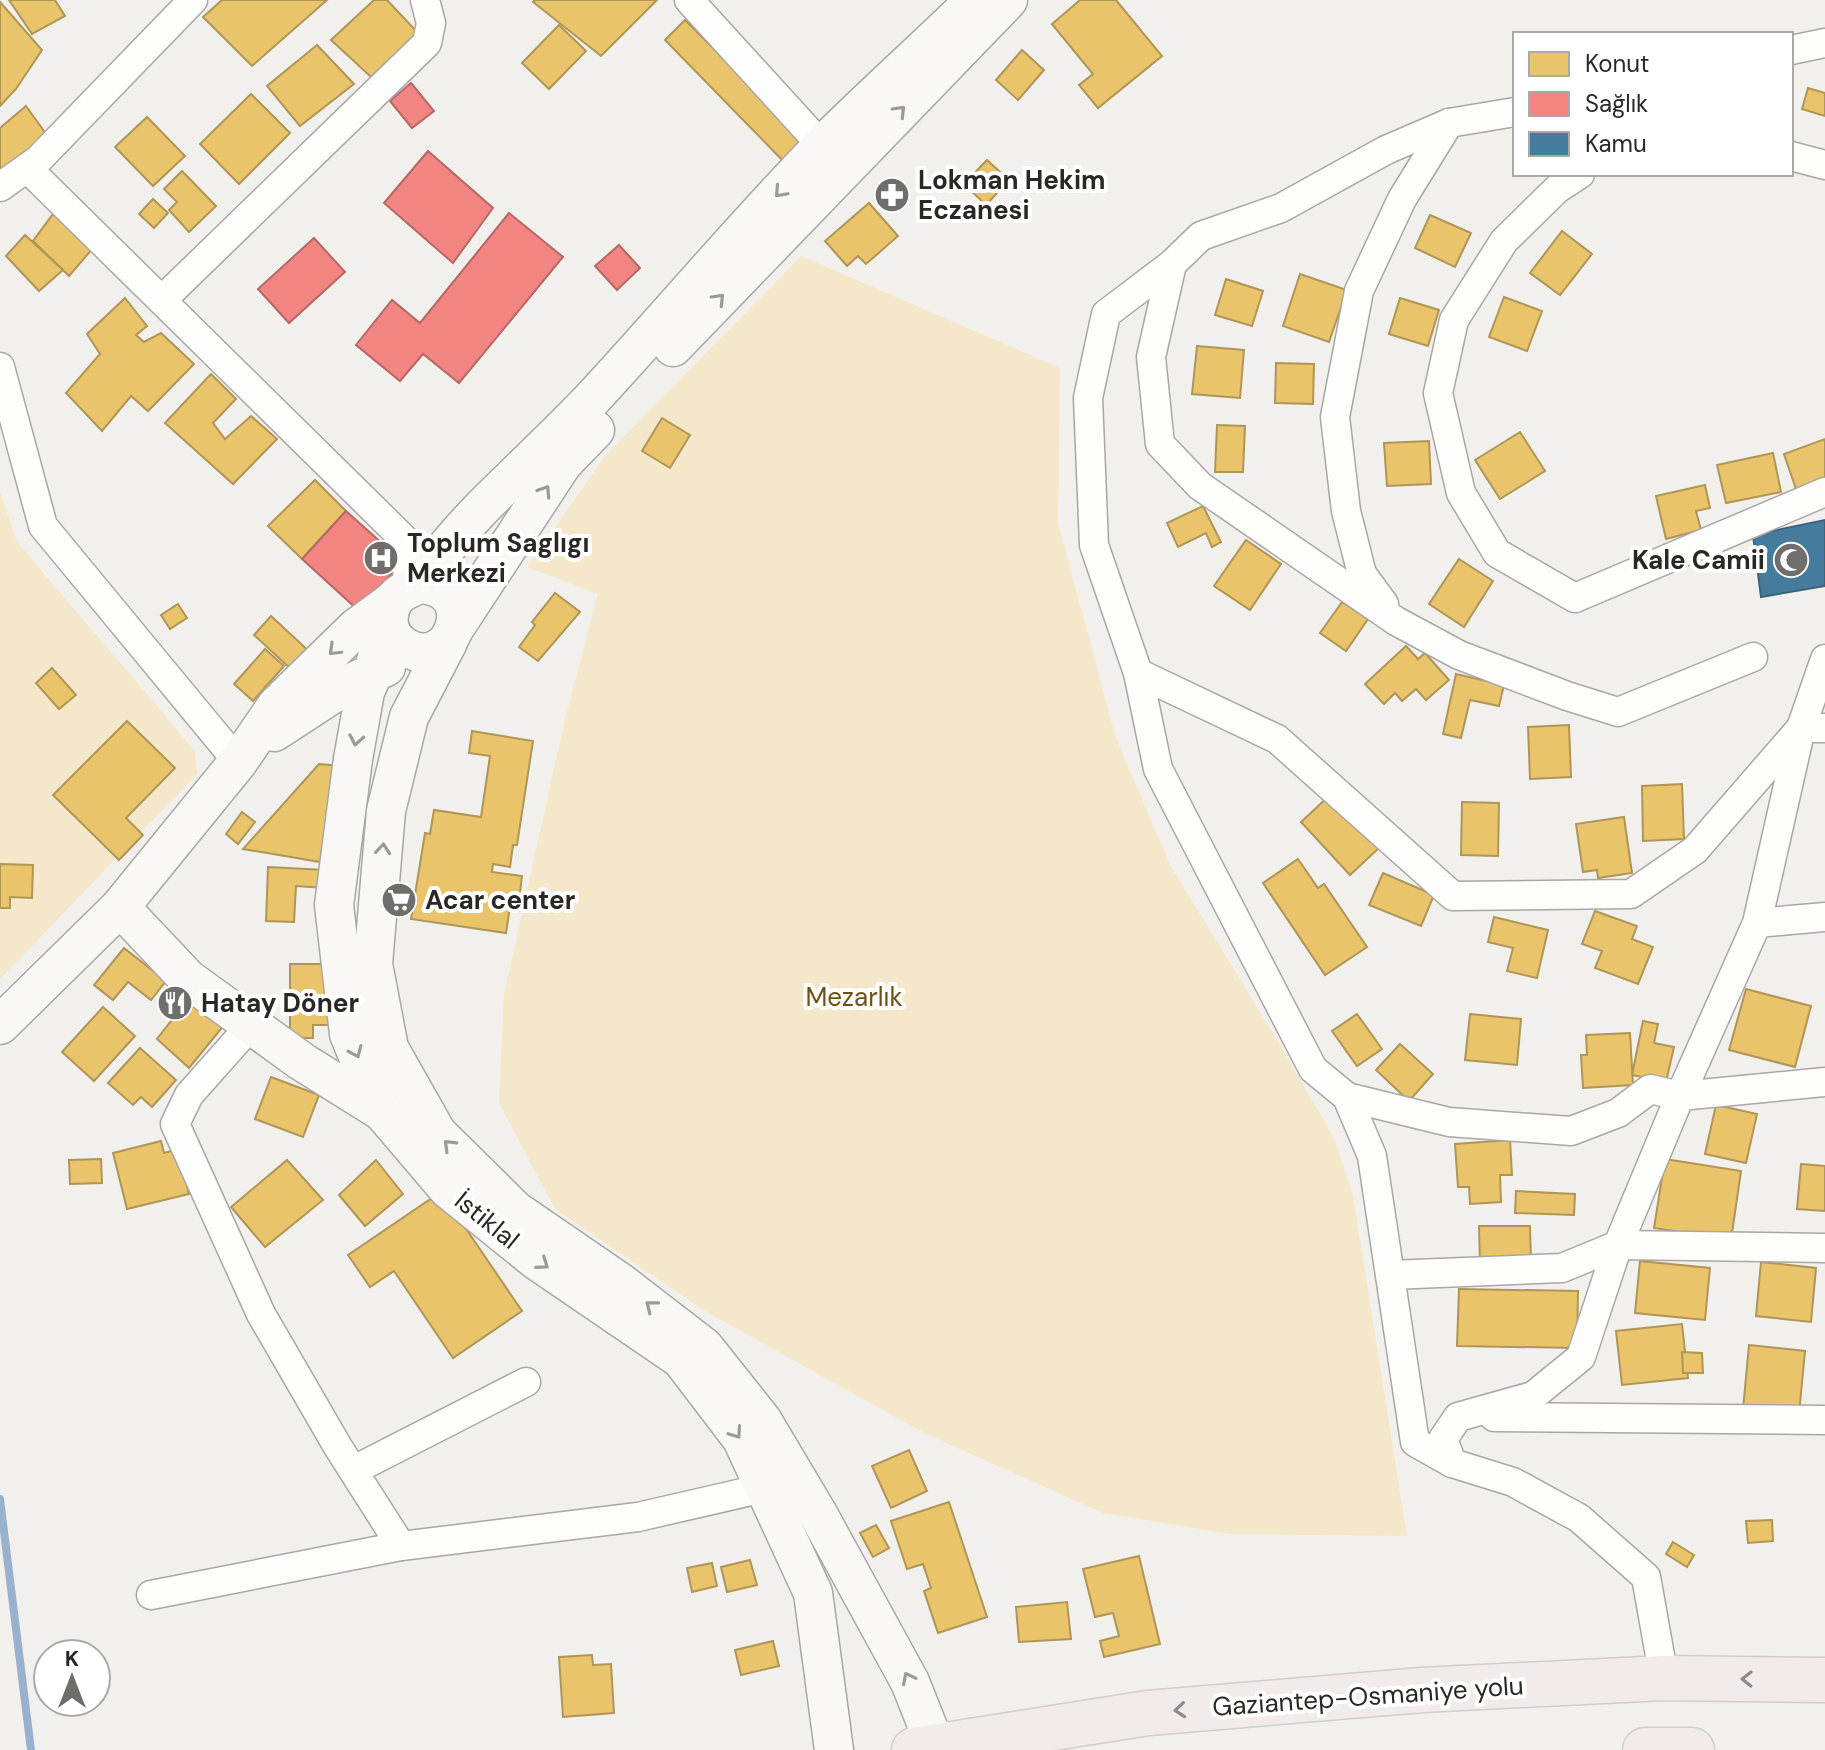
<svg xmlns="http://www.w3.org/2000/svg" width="1825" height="1750" font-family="'DM Sans',sans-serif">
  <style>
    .green { fill: #f5e7c9 }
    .homes { fill: #e9c46a; stroke: #af9556; stroke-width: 2 }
    .health { fill: #f28482; stroke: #b66866; stroke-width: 2 }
    .public { fill: #457b9d; stroke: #3d6279; stroke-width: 2 }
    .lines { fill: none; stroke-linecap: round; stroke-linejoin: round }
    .stream { stroke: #98b1cf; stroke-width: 8 }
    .street-casing { stroke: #a9a7a5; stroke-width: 31 }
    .secondary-casing { stroke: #a9a7a5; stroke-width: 41 }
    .highway-casing { stroke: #cfcecd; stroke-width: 47 }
    .street { stroke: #fdfdfc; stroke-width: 28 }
    .secondary { stroke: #faf8f6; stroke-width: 38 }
    .highway { stroke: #f1ebea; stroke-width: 44 }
    .oneway { stroke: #9c9a98 }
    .oneway2 { stroke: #8d8a88 }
    .labels { text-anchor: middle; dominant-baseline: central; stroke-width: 8; stroke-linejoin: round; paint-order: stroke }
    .poi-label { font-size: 26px; font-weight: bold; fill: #292826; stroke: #fff; text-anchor: start }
    .park-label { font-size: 26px; fill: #6c5212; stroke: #fff }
    .street-label { font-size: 26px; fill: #292826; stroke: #fff }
  </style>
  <rect width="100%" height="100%" fill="#f2f0ed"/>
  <!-- green -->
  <g class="green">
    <polygon points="801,256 1060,368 1058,524 1116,738 1170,865 1276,1038 1334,1138 1353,1196 1407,1536 1229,1534 1103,1513 924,1433 705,1311 555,1209 499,1103 504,995 565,719 598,594 527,567 606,455"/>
    <polygon points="0,492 17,542 195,751 197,774 0,979"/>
  </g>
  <!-- homes -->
  <g class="homes">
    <polygon points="9,0 55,0 65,16 32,34"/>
    <polygon points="222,0 327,0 252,66 203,17"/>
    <polygon points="374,0 387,0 418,33 371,77 331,40"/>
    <polygon points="535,0 657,0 601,56 533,2"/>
    <polygon points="1080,0 1116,0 1162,56 1098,108 1079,85 1093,74 1052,24"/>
    <polygon points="0,2 42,50 16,89 0,106"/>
    <polygon points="685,20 811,146 789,167 665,40"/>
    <polygon points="559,25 586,51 549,89 522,63"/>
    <polygon points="317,45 354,84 300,126 267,86"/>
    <polygon points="1022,50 1044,70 1018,100 996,80"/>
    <polygon points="1808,88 1825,93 1825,116 1802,109"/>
    <polygon points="251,94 290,133 239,184 200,144"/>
    <polygon points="26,106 49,138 0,171 0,128"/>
    <polygon points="147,117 185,156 153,186 115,147"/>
    <polygon points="987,160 1009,180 986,205 964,184"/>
    <polygon points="182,171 216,206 189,232 169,210 177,202 164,189"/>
    <polygon points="153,199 168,213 154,228 139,214"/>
    <polygon points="869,203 898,236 866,264 858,256 847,266 825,241"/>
    <polygon points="53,214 93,248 69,276 33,241"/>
    <polygon points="1430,215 1471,233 1455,267 1415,248"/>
    <polygon points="1562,231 1592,254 1560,295 1530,273"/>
    <polygon points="25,235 63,270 39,291 6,256"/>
    <polygon points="1300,274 1347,290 1329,342 1283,326"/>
    <polygon points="1226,279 1263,291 1252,326 1215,315"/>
    <polygon points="1504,297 1542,311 1527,351 1489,337"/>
    <polygon points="125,298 147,326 136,335 144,342 161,333 194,364 148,411 131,396 102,431 66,393 100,354 87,334"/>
    <polygon points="1400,298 1439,310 1428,346 1389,334"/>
    <polygon points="1197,346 1244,350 1240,398 1192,394"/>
    <polygon points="1276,363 1314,364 1313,404 1275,403"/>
    <polygon points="211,374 236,399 213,423 225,439 251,416 277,439 233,484 165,423"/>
    <polygon points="662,418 690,435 670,468 642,451"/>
    <polygon points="1217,425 1245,426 1243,472 1215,472"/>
    <polygon points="1520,432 1545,471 1500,499 1475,460"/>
    <polygon points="1825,439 1825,482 1797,492 1784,454"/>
    <polygon points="1429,441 1431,484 1387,486 1384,443"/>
    <polygon points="1773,453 1781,492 1726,503 1717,465"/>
    <polygon points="315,480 346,511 302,559 268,526"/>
    <polygon points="1705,485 1710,508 1696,511 1701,530 1666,539 1656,496"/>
    <polygon points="1203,506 1221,542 1212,547 1206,533 1178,547 1167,523"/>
    <polygon points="1246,540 1281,564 1250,610 1214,586"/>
    <polygon points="1459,559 1493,581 1464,627 1429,604"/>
    <polygon points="555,593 580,612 538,661 519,647 535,625 532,622"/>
    <polygon points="1342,602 1368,619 1346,651 1320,633"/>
    <polygon points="178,604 187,618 170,629 161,615"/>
    <polygon points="271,616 311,653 294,672 254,635"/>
    <polygon points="1406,646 1418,659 1425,653 1449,680 1426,700 1416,689 1402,701 1395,693 1384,704 1365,684"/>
    <polygon points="265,649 284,666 253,701 234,684"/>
    <polygon points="52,668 76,695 59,709 36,683"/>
    <polygon points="1456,674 1504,685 1499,706 1470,700 1461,738 1443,734"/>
    <polygon points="127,721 175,768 126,818 143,835 119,860 53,795"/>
    <polygon points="1569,725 1571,777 1530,779 1528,727"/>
    <polygon points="472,731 533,741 517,845 513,845 510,867 493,864 492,872 522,876 519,901 511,900 506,933 411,919 425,833 430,834 434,810 481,817 490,756 469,753"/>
    <polygon points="319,764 341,766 326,863 243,849"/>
    <polygon points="1682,784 1684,839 1643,841 1642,786"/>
    <polygon points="1329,796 1379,848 1350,875 1301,822"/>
    <polygon points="1462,802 1499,803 1498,856 1461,855"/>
    <polygon points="242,812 255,822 238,844 226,834"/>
    <polygon points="1624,817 1632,873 1598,878 1597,870 1583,872 1576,824"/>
    <polygon points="1298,859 1318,888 1324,884 1367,947 1325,975 1263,883"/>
    <polygon points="0,864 33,865 32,898 10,897 10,908 0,908"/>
    <polygon points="268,867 325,870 324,888 296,886 294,922 266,921"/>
    <polygon points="1383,873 1434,895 1421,926 1369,905"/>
    <polygon points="1595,911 1637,926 1632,939 1653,947 1638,984 1595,968 1602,951 1582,944"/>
    <polygon points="1494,917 1548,930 1537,978 1507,971 1513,948 1488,942"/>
    <polygon points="124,948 166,981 151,1000 128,982 113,1000 94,985"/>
    <polygon points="290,964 332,964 333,1025 313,1025 313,1038 290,1038"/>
    <polygon points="1746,989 1811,1006 1795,1067 1729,1050"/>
    <polygon points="189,998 225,1024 189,1068 157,1039"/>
    <polygon points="103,1007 135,1036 94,1081 62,1052"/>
    <polygon points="1357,1014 1382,1049 1357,1066 1332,1031"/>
    <polygon points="1470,1014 1521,1019 1517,1065 1465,1060"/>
    <polygon points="1643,1021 1658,1024 1654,1043 1674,1047 1666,1082 1632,1075"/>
    <polygon points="1630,1033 1633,1085 1583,1088 1581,1055 1587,1055 1586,1035"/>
    <polygon points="1400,1044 1433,1074 1409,1101 1376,1070"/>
    <polygon points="140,1048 176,1080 152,1107 141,1097 133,1105 108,1083"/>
    <polygon points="271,1077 319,1095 303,1137 255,1119"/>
    <polygon points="1716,1105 1757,1114 1746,1163 1705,1154"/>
    <polygon points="1510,1140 1512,1175 1500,1175 1501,1202 1470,1204 1469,1187 1458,1187 1455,1144"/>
    <polygon points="161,1141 164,1153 178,1149 189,1194 127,1209 113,1153"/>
    <polygon points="101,1159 102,1183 70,1184 69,1160"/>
    <polygon points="1665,1159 1741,1171 1731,1240 1654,1228"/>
    <polygon points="287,1160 323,1200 265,1247 231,1207"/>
    <polygon points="376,1160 403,1194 365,1226 339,1195"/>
    <polygon points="1801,1164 1825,1166 1825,1211 1797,1209"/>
    <polygon points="1516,1191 1575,1194 1574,1215 1515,1213"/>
    <polygon points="441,1192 522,1311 453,1358 394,1271 370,1287 348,1255"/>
    <polygon points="1479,1226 1530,1226 1531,1263 1480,1264"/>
    <polygon points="1640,1261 1710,1268 1705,1320 1635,1313"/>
    <polygon points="1761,1262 1816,1268 1811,1322 1756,1316"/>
    <polygon points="1459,1289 1578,1291 1577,1348 1457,1346"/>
    <polygon points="1682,1324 1688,1378 1622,1385 1616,1331"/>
    <polygon points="1749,1345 1805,1351 1799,1414 1743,1409"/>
    <polygon points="1682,1352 1702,1353 1703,1373 1683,1373"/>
    <polygon points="909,1450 927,1491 891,1508 872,1466"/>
    <polygon points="949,1502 987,1617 938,1633 924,1591 931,1588 923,1564 907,1569 891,1521"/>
    <polygon points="1772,1520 1773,1541 1748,1543 1746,1521"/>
    <polygon points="876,1525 889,1548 873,1557 860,1533"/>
    <polygon points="1673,1542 1694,1555 1687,1567 1666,1554"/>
    <polygon points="1139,1556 1160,1644 1104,1657 1100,1641 1119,1636 1113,1613 1095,1617 1083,1569"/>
    <polygon points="750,1560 757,1585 727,1592 721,1567"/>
    <polygon points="712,1563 717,1586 692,1592 687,1568"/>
    <polygon points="1067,1602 1071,1639 1019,1642 1016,1607"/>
    <polygon points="773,1641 779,1666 741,1675 735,1650"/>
    <polygon points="592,1655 593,1665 611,1664 614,1713 563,1717 559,1657"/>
  </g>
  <!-- health -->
  <g class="health">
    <polygon points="411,83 434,111 412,128 390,101"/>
    <polygon points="428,151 493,208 453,263 384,203"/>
    <polygon points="509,213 563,257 459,383 423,354 400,381 356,345 392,300 420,323"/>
    <polygon points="314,238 345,272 289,323 258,289"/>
    <polygon points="619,245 640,268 617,290 595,266"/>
    <polygon points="346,511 403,562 358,610 302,559"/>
  </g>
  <!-- public -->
  <polygon class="public" points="1825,520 1825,586 1761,597 1753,535"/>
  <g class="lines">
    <!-- stream -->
    <polyline class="stream" points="0,1499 31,1750"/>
    <defs>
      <g id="street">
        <polyline points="689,0 834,159"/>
        <polyline points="1791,50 1825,43"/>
        <polyline points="1791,156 1825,165"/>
        <polyline points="27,168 406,541 408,587"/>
        <polyline points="1580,174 1557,189 1504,241 1454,320 1438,393 1461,493 1497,553 1575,598 1825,492"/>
        <polyline points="0,187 38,160 193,0"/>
        <polyline points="1172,264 1151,357 1160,444 1200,486 1396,621 1459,655 1567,696 1618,712 1753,657"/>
        <polyline points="162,300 427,43 431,23 425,0"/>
        <polyline points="0,367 43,526 238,762"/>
        <polyline points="1384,604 1362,574 1346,511 1335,417 1359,291 1402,199 1449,123"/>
        <polyline points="1138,673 1277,739 1453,896 1631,894 1695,850 1801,728 1825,728"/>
        <polyline points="1757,923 1825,917"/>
        <polyline points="252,1024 189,1095 175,1124 261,1314 338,1447 401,1546 638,1517 764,1488"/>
        <polyline points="1347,1097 1449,1122 1571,1131 1618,1113 1650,1089 1680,1096 1757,923 1801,728 1825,659"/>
        <polyline points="1390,1275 1562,1268 1618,1245 1825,1248"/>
        <polyline points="1494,1417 1825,1420"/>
        <polyline points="1452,1463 1415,1442 1372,1156 1347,1097 1313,1069 1158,769 1138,673 1094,545 1088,398 1106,314 1172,264 1201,236 1281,208 1386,150 1449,123 1515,112"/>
        <polyline points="354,1470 526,1382"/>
        <polyline points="151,1595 401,1546"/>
        <polyline points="1664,1678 1646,1577 1579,1518 1513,1482 1452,1463 1443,1439 1458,1417 1533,1396 1581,1357 1618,1245 1680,1096 1825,1082"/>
      </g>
      <g id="secondary">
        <polyline points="673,347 1008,0"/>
        <path d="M419 584C486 587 451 679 402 645 388 636 385 617 393 602 400 589 412 590 421 582 431 572 437 558 446 548 464 526 484 505 504 486 533 458 562 430 590 401 668 317 742 228 822 146 872 96 925 49 975 0"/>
        <polyline points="389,610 373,673 365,692 353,759 334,905 349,1034 379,1108 448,1189 536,1260 681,1359 742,1439 813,1593 834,1750"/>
        <polyline points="456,626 563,463 595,430"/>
        <polyline points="448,642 409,717 386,811 373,964 389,1048 437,1133 516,1211 621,1283 704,1347 762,1420 818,1514 910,1682 937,1750"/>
        <polyline points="274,732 346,685 386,667"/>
        <polyline points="120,907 188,979 301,1061 384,1113"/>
        <polyline points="0,1025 120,907 238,762 277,705 356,628 394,600"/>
      </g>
      <g id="highway">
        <polyline points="914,1750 1148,1713 1422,1690 1664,1678 1825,1680"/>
        <polyline points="1645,1750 1692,1750"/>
      </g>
    </defs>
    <!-- street casing -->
    <use href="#street" class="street-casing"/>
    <!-- secondary casing -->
    <use href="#secondary" class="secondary-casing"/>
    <!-- highway casing -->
    <use href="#highway" class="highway-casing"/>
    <!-- street -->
    <use href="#street" class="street"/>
    <!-- secondary -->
    <use href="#secondary" class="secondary"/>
    <!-- highway -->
    <use href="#highway" class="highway"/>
  </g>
  <!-- one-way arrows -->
  <defs><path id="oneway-chevron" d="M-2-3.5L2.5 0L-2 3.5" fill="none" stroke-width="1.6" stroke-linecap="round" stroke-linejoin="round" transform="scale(2)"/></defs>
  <g class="oneway">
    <use href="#oneway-chevron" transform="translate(900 111) rotate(-46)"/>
    <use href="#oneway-chevron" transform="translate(780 192) rotate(132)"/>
    <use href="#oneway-chevron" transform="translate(719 299) rotate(-46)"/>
    <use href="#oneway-chevron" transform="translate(545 491) rotate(-57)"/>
    <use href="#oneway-chevron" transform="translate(334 650) rotate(136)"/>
    <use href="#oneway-chevron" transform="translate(356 740) rotate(100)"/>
    <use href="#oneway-chevron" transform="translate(383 849) rotate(-85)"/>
    <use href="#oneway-chevron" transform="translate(356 1052) rotate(67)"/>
    <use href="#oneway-chevron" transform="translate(449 1145) rotate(-135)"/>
    <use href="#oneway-chevron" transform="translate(543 1264) rotate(35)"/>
    <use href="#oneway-chevron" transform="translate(651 1306) rotate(-142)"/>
    <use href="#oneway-chevron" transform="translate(736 1433) rotate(55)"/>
    <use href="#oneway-chevron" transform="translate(908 1678) rotate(-117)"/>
  </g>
  <g class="oneway2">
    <use href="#oneway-chevron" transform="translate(1747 1679) rotate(-179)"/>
    <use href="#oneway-chevron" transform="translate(1180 1710) rotate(175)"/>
  </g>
  <!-- icons -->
  <defs>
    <symbol id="pharmacy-disc" viewBox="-11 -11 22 22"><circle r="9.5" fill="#6f6e6c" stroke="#fff"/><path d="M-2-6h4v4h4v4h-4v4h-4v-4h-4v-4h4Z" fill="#fff"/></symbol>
    <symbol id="hospital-disc" viewBox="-11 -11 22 22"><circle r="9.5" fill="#6f6e6c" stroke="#fff"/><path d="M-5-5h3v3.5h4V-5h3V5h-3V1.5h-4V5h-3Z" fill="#fff"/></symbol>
    <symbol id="mosque-disc" viewBox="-11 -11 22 22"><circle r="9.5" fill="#6f6e6c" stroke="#fff"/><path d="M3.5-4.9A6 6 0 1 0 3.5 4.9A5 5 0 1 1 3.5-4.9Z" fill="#fff"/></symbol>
    <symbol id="supermarket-disc" viewBox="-11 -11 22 22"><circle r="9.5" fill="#6f6e6c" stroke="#fff"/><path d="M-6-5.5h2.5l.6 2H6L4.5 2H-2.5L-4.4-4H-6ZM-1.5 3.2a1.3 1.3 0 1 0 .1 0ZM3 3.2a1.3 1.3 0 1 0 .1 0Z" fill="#fff"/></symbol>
    <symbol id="restaurant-disc" viewBox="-11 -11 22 22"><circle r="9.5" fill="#6f6e6c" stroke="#fff"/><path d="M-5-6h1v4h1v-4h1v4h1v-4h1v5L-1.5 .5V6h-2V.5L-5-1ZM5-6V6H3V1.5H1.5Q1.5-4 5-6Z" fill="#fff"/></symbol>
  </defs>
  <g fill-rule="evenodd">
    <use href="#pharmacy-disc" x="872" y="175" width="40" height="40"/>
    <use href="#hospital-disc" x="361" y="538" width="40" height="40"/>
    <use href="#mosque-disc" x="1771" y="540" width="40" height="40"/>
    <use href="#supermarket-disc" x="379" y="880" width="40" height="40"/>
    <use href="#restaurant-disc" x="155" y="983" width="40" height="40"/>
  </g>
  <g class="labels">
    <!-- poi labels -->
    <g class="poi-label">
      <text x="918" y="180">Lokman Hekim<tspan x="918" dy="30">Eczanesi</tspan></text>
      <text x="407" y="543">Toplum Saglıgı<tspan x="407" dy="30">Merkezi</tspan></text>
      <text x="1765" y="560" text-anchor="end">Kale Camii</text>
      <text x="425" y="900">Acar center</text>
      <text x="201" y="1003">Hatay Döner</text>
    </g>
    <!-- park labels -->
    <g class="park-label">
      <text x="854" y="997">Mezarlık</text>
    </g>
    <!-- street labels -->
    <g class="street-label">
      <text transform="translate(487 1220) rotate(39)">İstiklal</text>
      <text transform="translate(1368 1696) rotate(-4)">Gaziantep-Osmaniye yolu</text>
    </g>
  </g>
  <!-- legend -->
  <rect x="1513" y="32" width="280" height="144" fill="#ffffff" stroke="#a9a9a8" stroke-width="2"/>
  <rect x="1529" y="52" width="40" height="24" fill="#e9c46a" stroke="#a9a9a8" stroke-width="2"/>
  <text x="1585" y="72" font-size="24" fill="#292826">Konut</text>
  <rect x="1529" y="92" width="40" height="24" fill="#f28482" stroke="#a9a9a8" stroke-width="2"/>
  <text x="1585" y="112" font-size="24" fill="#292826">Sağlık</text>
  <rect x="1529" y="132" width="40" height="24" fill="#457b9d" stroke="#a9a9a8" stroke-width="2"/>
  <text x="1585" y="152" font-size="24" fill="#292826">Kamu</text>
  <!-- north arrow -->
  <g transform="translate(72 1678)"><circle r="38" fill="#ffffff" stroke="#a9a9a8" stroke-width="2"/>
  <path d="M0-6L14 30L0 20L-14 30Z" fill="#6f6e6c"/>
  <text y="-12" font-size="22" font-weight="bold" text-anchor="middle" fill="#292826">K</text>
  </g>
</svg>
